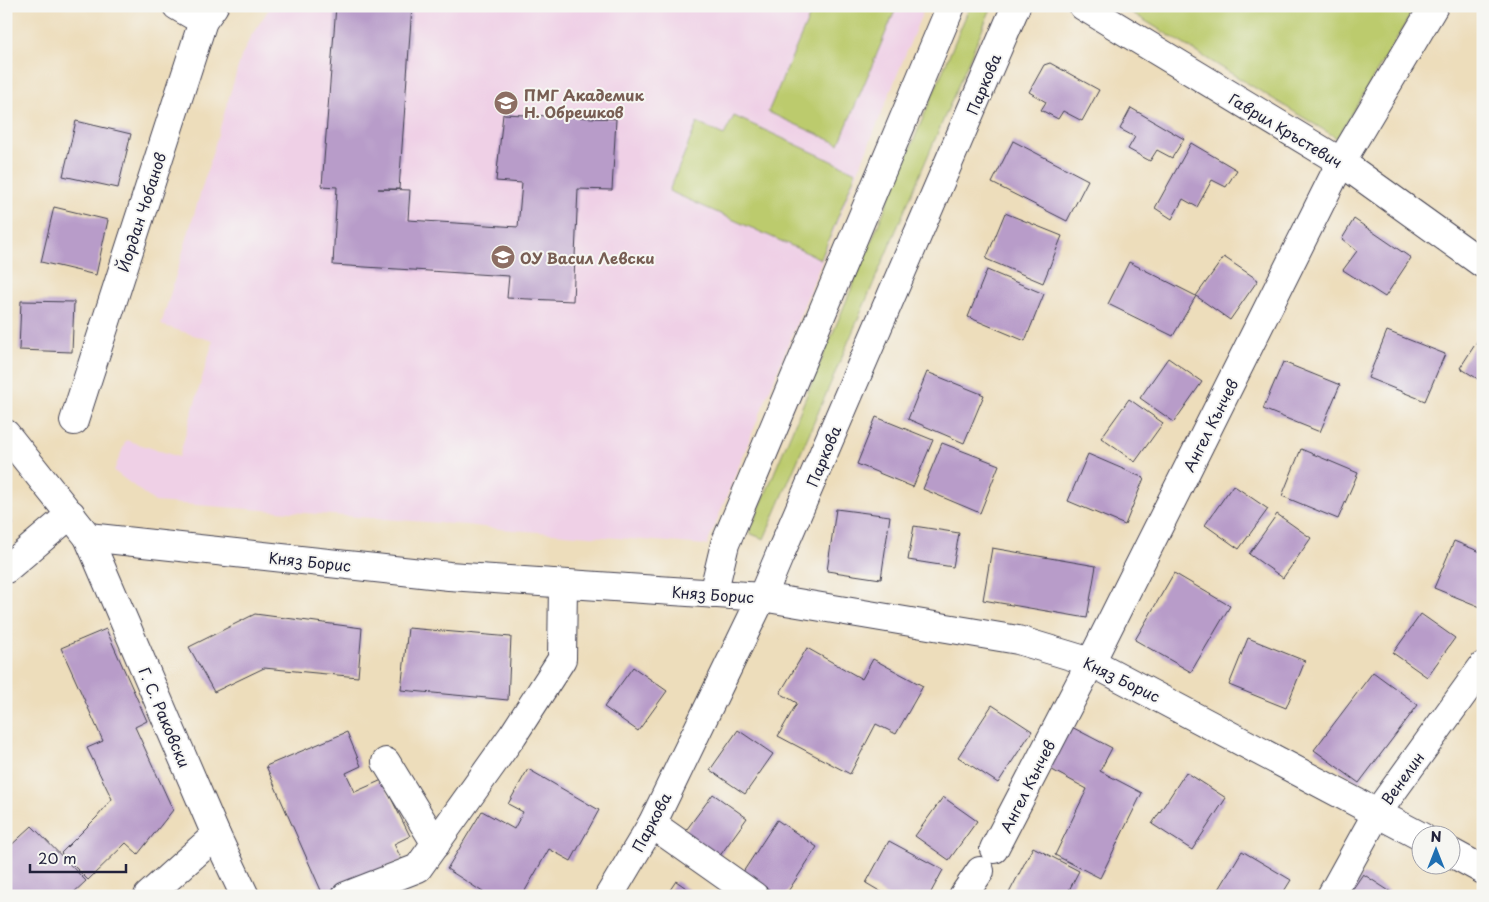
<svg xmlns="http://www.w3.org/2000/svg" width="1489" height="902" font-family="'Playpen Sans',sans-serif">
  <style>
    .built { fill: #efd0e6 }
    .green { fill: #bccb6d; stroke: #6f7654 }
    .building { fill: #b89cc9 }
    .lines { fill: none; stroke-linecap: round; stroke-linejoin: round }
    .pedestrian-casing { stroke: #403e4e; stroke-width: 30 }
    .minor-casing { stroke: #403e4e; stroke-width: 30 }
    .tertiary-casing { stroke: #403e4e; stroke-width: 30 }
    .pedestrian { stroke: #fff; stroke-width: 28 }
    .minor { stroke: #fff; stroke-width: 28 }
    .tertiary { stroke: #fff; stroke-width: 28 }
    .labels { text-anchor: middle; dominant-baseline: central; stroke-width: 4; stroke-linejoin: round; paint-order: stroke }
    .street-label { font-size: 15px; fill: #22223b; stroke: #f6f6f2 }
    .education-label { font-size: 15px; font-weight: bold; fill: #785e54; stroke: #f6f6f2; text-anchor: start }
  </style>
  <rect width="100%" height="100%" fill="#f6f6f2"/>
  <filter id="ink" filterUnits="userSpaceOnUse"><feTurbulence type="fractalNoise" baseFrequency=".02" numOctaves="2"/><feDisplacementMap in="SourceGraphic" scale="10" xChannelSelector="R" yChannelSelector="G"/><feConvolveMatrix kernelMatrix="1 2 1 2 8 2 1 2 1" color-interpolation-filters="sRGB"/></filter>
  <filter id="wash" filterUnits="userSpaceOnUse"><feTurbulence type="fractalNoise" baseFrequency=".0096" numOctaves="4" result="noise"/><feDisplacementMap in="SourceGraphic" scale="20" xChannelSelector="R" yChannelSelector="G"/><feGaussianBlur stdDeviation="1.12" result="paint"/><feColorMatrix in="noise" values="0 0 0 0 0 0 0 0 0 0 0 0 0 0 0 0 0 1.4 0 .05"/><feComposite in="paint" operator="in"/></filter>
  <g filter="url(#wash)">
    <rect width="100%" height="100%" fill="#edddbb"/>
    <!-- built -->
    <polygon class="built" points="271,6 925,6 707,545 500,529 467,525 155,502 114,471 126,440 179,457 213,341 161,325 241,57 251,36"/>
    <!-- green -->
    <g class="green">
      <polygon points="814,6 897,6 839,144 768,112"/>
      <polygon points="970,6 992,6 764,539 749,533"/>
      <polygon points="1121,6 1416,6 1337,138"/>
      <polygon points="734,116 856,172 821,259 669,191 697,123 724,135"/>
    </g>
    <g id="blocks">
      <!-- building -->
      <g class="building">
        <polygon points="336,6 412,6 399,189 378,189 410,190 408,220 518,227 522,183 496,181 503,114 616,119 612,190 578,189 573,301 507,298 509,276 333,265 337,187 322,186"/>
        <polygon points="1050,63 1099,90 1082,121 1063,111 1058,119 1041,110 1046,102 1029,92 1044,65"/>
        <polygon points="1131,108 1184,139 1172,158 1157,150 1150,161 1128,149 1135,137 1120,129"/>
        <polygon points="76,121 131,134 118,188 63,176"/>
        <polygon points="1013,141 1088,180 1067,221 992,183"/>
        <polygon points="1191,143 1237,170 1226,187 1212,180 1197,207 1183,199 1172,219 1155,208"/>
        <polygon points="54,207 108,220 96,275 41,262"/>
        <polygon points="1005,213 1062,236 1043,283 986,259"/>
        <polygon points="1354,219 1411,258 1385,297 1343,270 1357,251 1342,239"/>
        <polygon points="1224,257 1258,280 1230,320 1196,296 1173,336 1108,304 1129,262 1196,296"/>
        <polygon points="987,270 1044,294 1025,341 968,317"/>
        <polygon points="21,301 74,302 72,352 19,350"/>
        <polygon points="1387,331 1445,354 1425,401 1368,378"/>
        <polygon points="1483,332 1483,382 1460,368"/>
        <polygon points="1168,358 1202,382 1174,422 1140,398"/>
        <polygon points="1283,362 1340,385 1320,432 1263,409"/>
        <polygon points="927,372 984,395 964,443 908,419"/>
        <polygon points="1129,399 1163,423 1135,462 1101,438"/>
        <polygon points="876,417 933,440 913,487 857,464"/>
        <polygon points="942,443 999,465 980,513 923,489"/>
        <polygon points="1301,449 1358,473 1338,519 1282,496"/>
        <polygon points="1088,454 1144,478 1125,525 1068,501"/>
        <polygon points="1233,485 1268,509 1239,549 1205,525"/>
        <polygon points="836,509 890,516 881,579 827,571"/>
        <polygon points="1277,514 1311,538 1283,578 1249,554"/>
        <polygon points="6,516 13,523 6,531"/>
        <polygon points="914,526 959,533 953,567 908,560"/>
        <polygon points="1454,541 1483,553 1483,608 1434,588"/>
        <polygon points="992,548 1096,566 1087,618 983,600"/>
        <polygon points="1174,573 1230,606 1191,672 1135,640"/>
        <polygon points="255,614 362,628 358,677 264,668 214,692 189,647"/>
        <polygon points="1421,614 1455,638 1427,677 1393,653"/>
        <polygon points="408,628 511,637 508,700 401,690"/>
        <polygon points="106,629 147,721 135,727 173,810 138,854 126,843 88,880 61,853 97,817 112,799 87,748 103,741 61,648"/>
        <polygon points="1248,638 1305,661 1286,708 1229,685"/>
        <polygon points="807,648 862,679 873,659 923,686 896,734 876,724 850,774 778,736 797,703 780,693"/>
        <polygon points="633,667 667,691 638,731 604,707"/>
        <polygon points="1373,672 1418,705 1359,783 1314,750"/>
        <polygon points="992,705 1032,731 998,783 958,757"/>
        <polygon points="1066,724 1112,748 1100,771 1142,793 1100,878 1055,855 1087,789 1043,765"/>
        <polygon points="738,730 773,754 745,794 710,770"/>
        <polygon points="347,732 361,766 346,773 355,792 382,780 410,836 394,844 402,860 323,895 266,766"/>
        <polygon points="528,769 599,810 571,861 549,849 522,896 489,896 447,869 482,811 514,829 523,812 508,804"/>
        <polygon points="1186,772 1226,798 1192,850 1152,824"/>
        <polygon points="713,794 747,818 719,857 684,833"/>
        <polygon points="943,797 977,821 949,860 915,836"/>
        <polygon points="777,820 817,847 785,896 779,896 743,872"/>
        <polygon points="32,826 86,881 70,896 6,896 6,850"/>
        <polygon points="889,841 943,870 929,896 888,896 866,883"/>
        <polygon points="1033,847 1079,871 1066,896 1016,896 1009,893"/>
        <polygon points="1242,851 1291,880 1281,896 1215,896"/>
        <polygon points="1363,874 1397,896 1348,896"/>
        <polygon points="676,881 698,896 666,896"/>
      </g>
    </g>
  </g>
  <g filter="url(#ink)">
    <use href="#blocks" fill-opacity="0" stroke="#403e4e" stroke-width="1"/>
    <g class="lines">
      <defs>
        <g id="pedestrian">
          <polyline points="713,594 725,544 951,6"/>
          <polyline points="609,896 652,824 762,597 781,552"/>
        </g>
        <g id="minor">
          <polyline points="177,6 203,21"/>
          <polyline points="1083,6 1341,162 1483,264"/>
          <polyline points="74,421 203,21 214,6"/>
          <polyline points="88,537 216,835 245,896"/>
          <polyline points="781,552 1016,6"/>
          <polyline points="6,569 71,514"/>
          <polyline points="386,762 436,844"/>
          <polyline points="652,824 754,896"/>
          <polyline points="994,849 1091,662 1341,162 1434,6"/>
          <polyline points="148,896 216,835"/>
          <polyline points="346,896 418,868 513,735 562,659 563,584"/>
          <polyline points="963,896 980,871"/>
          <polyline points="1331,896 1377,813 1483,666"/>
        </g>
        <g id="tertiary">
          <polyline points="6,434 88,537 449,576 762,597 1018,640 1091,662 1422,837"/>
          <polyline points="1452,853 1483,870"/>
        </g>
      </defs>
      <!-- pedestrian casing -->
      <use href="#pedestrian" class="pedestrian-casing"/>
      <!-- minor casing -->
      <use href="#minor" class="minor-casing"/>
      <!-- tertiary casing -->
      <use href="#tertiary" class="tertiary-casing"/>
      <!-- pedestrian -->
      <use href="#pedestrian" class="pedestrian"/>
      <!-- minor -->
      <use href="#minor" class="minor"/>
      <!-- tertiary -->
      <use href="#tertiary" class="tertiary"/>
    </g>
  </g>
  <!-- icons -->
  <defs>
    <symbol id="school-disc" viewBox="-11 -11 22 22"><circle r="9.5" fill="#8d6e63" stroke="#f6f6f2"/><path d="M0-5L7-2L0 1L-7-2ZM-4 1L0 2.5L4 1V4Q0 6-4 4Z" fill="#fff"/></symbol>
  </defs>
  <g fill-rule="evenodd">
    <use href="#school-disc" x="492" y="89" width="28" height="28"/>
    <use href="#school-disc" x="489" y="243" width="28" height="28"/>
  </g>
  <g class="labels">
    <!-- street labels -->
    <g class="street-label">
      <text transform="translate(983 84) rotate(-67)">Паркова</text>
      <text transform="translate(1286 130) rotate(31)">Гаврил Кръстевич</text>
      <text transform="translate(141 212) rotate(-72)">Йордан Чобанов</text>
      <text transform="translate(1210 425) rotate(-63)">Ангел Кънчев</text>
      <text transform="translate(823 456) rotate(-67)">Паркова</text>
      <text transform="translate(310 561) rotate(6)">Княз Борис</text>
      <text transform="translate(713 594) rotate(4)">Княз Борис</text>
      <text transform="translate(1122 679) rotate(26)">Княз Борис</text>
      <text transform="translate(165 717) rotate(67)">Г. С. Раковски</text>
      <text transform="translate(1402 778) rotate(-54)">Венелин</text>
      <text transform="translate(1027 786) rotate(-63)">Ангел Кънчев</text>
      <text transform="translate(651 822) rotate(-62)">Паркова</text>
    </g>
    <!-- education labels -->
    <g class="education-label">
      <text x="524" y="94">ПМГ Академик<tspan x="524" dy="17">Н. Обрешков</tspan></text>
      <text x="520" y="257">ОУ Васил Левски</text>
    </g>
  </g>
  <!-- margin -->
  <rect width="1489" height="902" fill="none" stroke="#f6f6f2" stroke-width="25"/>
  <!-- north arrow -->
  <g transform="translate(1436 850)"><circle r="24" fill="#f6f6f2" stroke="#a1a1a9"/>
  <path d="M0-4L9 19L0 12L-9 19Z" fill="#1f6fb2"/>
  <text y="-8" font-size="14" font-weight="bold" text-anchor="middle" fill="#22223b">N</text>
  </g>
  <!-- scale -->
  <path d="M30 864v8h96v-8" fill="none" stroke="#22223b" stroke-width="2.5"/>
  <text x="38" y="864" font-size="15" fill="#22223b" stroke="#f6f6f2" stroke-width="4" paint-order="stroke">20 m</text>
</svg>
